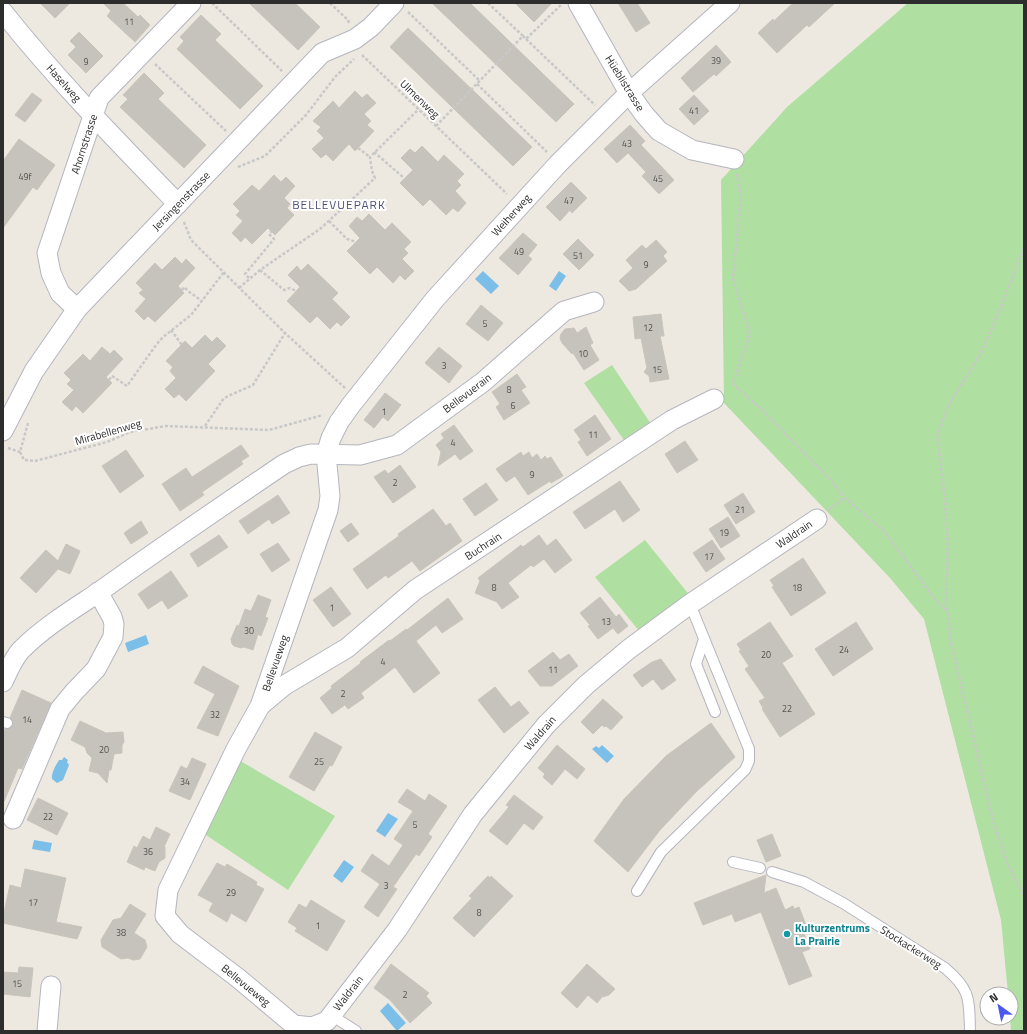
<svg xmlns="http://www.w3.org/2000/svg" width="1027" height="1034" font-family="'Titillium Web',sans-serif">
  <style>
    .green { fill: #afe0a1 }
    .water { fill: #7bbee8 }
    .building { fill: #c6c3bc; stroke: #c9c5ba }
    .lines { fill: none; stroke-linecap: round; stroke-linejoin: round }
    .service-casing { stroke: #b4b5bf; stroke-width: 12 }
    .minor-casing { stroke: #b4b5bf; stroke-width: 21 }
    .path { stroke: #c8c8c8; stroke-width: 2.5; stroke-dasharray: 3 2; stroke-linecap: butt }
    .service { stroke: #fff; stroke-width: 10 }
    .minor { stroke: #fff; stroke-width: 19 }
    .culture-dot { fill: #0f9aa8; stroke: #fff; stroke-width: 1.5 }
    .labels { text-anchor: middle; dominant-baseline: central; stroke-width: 4; stroke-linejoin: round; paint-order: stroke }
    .number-label { font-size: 9px; fill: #535251 }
    .street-label { font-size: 11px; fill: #2d2d2d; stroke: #fff }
    .culture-label { font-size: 11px; font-weight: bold; fill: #0d838f; stroke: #fff; text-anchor: start }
    .neighbourhood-label { font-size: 12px; letter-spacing: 1px; fill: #4f527c; stroke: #fff }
  </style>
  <rect width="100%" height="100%" fill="#ede9e1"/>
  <!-- green -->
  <g class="green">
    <polygon points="908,3 1024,3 1024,1031 1011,1031 1010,1018 1011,1018 1011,994 1008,994 1001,920 924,619 890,578 724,403 721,180 787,107"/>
    <polygon points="612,365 653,427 626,443 584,383"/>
    <polygon points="645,540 691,597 640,632 595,577"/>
    <polygon points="237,759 335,816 288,890 203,833"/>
  </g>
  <!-- water -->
  <g class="water">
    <polygon points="483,271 499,286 491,294 475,279"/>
    <polygon points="559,271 566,276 556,291 549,286"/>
    <polygon points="146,635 149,644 128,652 125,643"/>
    <polygon points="602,745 614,756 607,763 592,749 596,746 599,748"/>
    <path d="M64 757 68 760 67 762 69 765 63 780 57 783 52 779C51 773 56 765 59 760H62Z"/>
    <polygon points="388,813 398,819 385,837 376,831"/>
    <polygon points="34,840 52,843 50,852 32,849"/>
    <polygon points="344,860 354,867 342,883 333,876"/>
    <polygon points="388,1003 406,1023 397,1031 380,1011"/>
  </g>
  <!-- building -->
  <g class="building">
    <polygon points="40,3 70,3 55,18"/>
    <polygon points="103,3 123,3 138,17 140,15 150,25 135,42 107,16 111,11"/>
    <polygon points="249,3 295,3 320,27 298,50"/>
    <polygon points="432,3 470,3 574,104 556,122"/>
    <polygon points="515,3 552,3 534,22"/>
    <polygon points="618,3 637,3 650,23 636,32"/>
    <polygon points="793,3 835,3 809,27 807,25 777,53 758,33 773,19 774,21"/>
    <polygon points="201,15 221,34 215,40 263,86 240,109 177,49 184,41 180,37"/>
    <polygon points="408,28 532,147 513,166 390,47"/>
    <polygon points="79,32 103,56 86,73 68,55 76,47 70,41"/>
    <polygon points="716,45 731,62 716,76 714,74 693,92 681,78"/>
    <polygon points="144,73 164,93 158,99 206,145 184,168 120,107 128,99 123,95"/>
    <polygon points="355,91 362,98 367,94 376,103 364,114 371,121 367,125 374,131 355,151 349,144 333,161 326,154 321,158 312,149 324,138 317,131 321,127 313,121 333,101 339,108"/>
    <polygon points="32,93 42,100 25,122 15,115"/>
    <polygon points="694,95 709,111 694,125 679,109"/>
    <polygon points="630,125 645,141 641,145 674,180 659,194 642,176 646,172 628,153 617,163 604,149"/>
    <polygon points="19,139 55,165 37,190 33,187 3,228 3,161"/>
    <polygon points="422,146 438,162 444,155 464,174 457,181 461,185 455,191 466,203 458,212 453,208 446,215 430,199 423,206 400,183 413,170 401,158 410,149 415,153"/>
    <polygon points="274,175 281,182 286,177 295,186 284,198 290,204 287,208 294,215 275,235 268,228 252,244 245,237 241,242 232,233 243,221 236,215 240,211 233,204 252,185 259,191"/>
    <polygon points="571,182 587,198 572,213 570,210 560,221 546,207"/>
    <polygon points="369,214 385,230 392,223 411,242 404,249 408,253 402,259 414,271 405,280 400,275 393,283 377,267 370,274 347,251 360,238 349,226 357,217 362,221"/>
    <polygon points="523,233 537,245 528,256 532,259 518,275 499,258"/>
    <polygon points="578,239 594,255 579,270 563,254"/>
    <polygon points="656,240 667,252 663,256 667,261 636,289 629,291 619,281 633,268 626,260 642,245 646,249"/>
    <polygon points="175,257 182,264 186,259 195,268 178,286 184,293 155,322 148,316 144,320 135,311 146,299 139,293 143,290 136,283 155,263 162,270"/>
    <polygon points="308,264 338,293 332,299 350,317 341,326 337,322 330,329 317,316 310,323 287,301 300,287 288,275 297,266 301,271"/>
    <polygon points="481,305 503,323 488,341 466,324"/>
    <polygon points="661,314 664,336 660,336 669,379 650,382 649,376 644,372 647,368 641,338 635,339 633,317"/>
    <polygon points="586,327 593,343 590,345 599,360 584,370 573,353 572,354 562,343 560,338 561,334 565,329 574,328 577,333"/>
    <polygon points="205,335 212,342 217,337 226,346 208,364 215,371 186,401 179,394 174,398 165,389 176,378 170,371 173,367 166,361 185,341 192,348"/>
    <polygon points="102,347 110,354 114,350 123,359 106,377 112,383 83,413 76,406 72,411 62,402 74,390 67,384 71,380 64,373 83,354 90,361"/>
    <polygon points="439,347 462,366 449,383 425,363"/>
    <polygon points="517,374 526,387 521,390 530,403 504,420 496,407 500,404 492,392"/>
    <polygon points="385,393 401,405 388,421 383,417 374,428 364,420"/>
    <polygon points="595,415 611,439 587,456 578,442 581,440 574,430"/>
    <polygon points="454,425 473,451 460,460 455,454 438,466 441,452 436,445 444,438 441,434"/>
    <polygon points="685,441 698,460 677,473 665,454"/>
    <polygon points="241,445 249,456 241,461 243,464 202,492 204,495 180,511 162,484 186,468 192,477"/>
    <polygon points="126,450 144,476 120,493 102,466"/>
    <polygon points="521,452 523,456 529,452 532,458 537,454 541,460 545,456 547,459 551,457 563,476 551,483 550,481 528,495 515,476 506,482 496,469"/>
    <polygon points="400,465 416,487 393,503 374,477 385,470 388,474"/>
    <polygon points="620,481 640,510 623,522 615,509 585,529 573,512"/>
    <polygon points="486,483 498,500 475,516 463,499"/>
    <polygon points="743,493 755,512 736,524 724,505"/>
    <polygon points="278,495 290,513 272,524 269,519 248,534 239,521"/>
    <polygon points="433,509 446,526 450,523 462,541 420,571 412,561 388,578 386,575 367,589 353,569 399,536 398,534"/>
    <polygon points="728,517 740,536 721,548 709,529"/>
    <polygon points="141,521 148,533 131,544 124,533"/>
    <polygon points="351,523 359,534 348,542 340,531"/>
    <polygon points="219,535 228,547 198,567 190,554"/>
    <polygon points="539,535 547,546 556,539 572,560 555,573 544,559 533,567 531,565 508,583 519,597 502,609 497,602 475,593 480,581 478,578 521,545 523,547"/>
    <polygon points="712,540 725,559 706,572 693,553"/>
    <polygon points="278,543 290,560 272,572 260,554"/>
    <polygon points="66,544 80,551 70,574 58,569 36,593 20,578 46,550 58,561"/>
    <polygon points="803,558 826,593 791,616 772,587 774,586 770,580"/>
    <polygon points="171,571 188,596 168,609 162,600 148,609 138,594"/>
    <polygon points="331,587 351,614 333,627 313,600"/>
    <polygon points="258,595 271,600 265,617 268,618 261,636 258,634 253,650 244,647 241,648 234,646 232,644 231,639 237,625 239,626 245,609 251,611"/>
    <polygon points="600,597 616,617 619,614 628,626 618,634 613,628 598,639 588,626 590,625 580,613"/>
    <polygon points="448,598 463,619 442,633 436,625 416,641 440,673 414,693 395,667 361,693 364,698 348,709 345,705 332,714 320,698 332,688 331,686 361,663 360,662 389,640 390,641 406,629 407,630"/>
    <polygon points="770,622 793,656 782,663 815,714 780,737 762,709 763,708 759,701 765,698 745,669 749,666 739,651 741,650 737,644"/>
    <polygon points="856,622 873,649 833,676 815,649"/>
    <polygon points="553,652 560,660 569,654 578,666 552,686 540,686 528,671"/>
    <polygon points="661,659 676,680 662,690 653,679 642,687 633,675 652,662"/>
    <polygon points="203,666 239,686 218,736 197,728 215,694 194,683"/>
    <polygon points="495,687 511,707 519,701 529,713 504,733 478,700"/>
    <polygon points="22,690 51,703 22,769 18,768 3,804 3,735 5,729 9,729 13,725 13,721 10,718"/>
    <polygon points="603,699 623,717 611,730 606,726 604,727 602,725 593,734 581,722"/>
    <polygon points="80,721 106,733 123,732 124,742 122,745 122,753 114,754 111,770 109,770 107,783 98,773 89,771 92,758 87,753 85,747 71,740"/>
    <polygon points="711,723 735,757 697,791 660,830 628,872 594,841 624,799 666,756"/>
    <polygon points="315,732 342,747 332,766 330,765 314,791 289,777"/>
    <polygon points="557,745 585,769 577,779 565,769 552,785 543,777 545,774 538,768"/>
    <polygon points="192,758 206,764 190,800 169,791 181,766 187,769"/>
    <polygon points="407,789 425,801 429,794 447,806 428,834 432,837 419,856 416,854 393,887 397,889 378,917 364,907 380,884 361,871 372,854 389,866 403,845 394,839 413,811 398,802"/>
    <polygon points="514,795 543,817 533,830 524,823 507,845 489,831 509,807 506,805"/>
    <polygon points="38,798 68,813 57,835 27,820"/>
    <polygon points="156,827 170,834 164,847 165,847 165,858 159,862 155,871 145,867 144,870 127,862 134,846 137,848 143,836 150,840"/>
    <polygon points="772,834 781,856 766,862 757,840"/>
    <polygon points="217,863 225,867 227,864 257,882 256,885 264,889 246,922 231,913 227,922 209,911 213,903 198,895"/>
    <polygon points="25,869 66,878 56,922 82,927 77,939 3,923 3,917 10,885 21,888"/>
    <polygon points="766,875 764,893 776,888 785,910 793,906 794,909 799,907 806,925 802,928 810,949 802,952 812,976 789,985 761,912 735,922 732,914 703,925 694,903"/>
    <polygon points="488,876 490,878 491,876 513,896 474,937 453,918 472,898 469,896"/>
    <polygon points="311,900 345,921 327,951 295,931 297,928 288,922 299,904 306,908"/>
    <polygon points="130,904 146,914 134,933 145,940 147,947 140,959 133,960 128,958 121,959 102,947 101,940 113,920 121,918"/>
    <polygon points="391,964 429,993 426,996 432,1003 410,1023 390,1000 374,988"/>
    <polygon points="587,964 615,989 609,995 602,997 597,1003 588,995 577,1008 561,993"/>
    <polygon points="19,967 33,968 30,997 3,994 3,972 18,973"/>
  </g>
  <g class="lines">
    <defs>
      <g id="service">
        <polyline points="704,639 696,664 715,712"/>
        <polyline points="3,722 7,723"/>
        <polyline points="733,862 760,868"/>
        <path d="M772 872 804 882 843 903 945 968C971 990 969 999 970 1031"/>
        <polyline points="637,891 661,852 745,770 749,761 749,749 690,604"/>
        <polyline points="331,1015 356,1031"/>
      </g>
      <g id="minor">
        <polyline points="578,3 629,93 644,114 659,131 692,150 734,159"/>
        <polyline points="730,3 629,93 558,164 435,299 351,405 339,422 331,438 326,454 330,496 328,510 260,706 236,749 168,890 165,916 180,934 238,978 294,1025 312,1027 327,1021 397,930 473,814 546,725 586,685 629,649 690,604 817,519"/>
        <path d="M3 12C57 80 118 142 178 204"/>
        <polyline points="77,309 60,293 51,273 47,253 99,98 191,3"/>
        <polyline points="3,431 34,371 77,309 322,53 355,39 371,27 394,3"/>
        <path d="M3 682C8 671 13 659 21 650 44 627 72 610 99 592 160 548 222 506 284 464L299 457 311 454 360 455 397 445 483 382 564 311 594 302"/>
        <polyline points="261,705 285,685 347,648 415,590 672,420 714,399"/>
        <polyline points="13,819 60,709 74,692 96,669 113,637 114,624 112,617 98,592"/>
        <polyline points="47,1031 51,986"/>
      </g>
    </defs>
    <!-- service casing -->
    <use href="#service" class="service-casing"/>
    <!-- minor casing -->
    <use href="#minor" class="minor-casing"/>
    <!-- path -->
    <g class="path">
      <polyline points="212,3 282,71"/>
      <polyline points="330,3 348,20 349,23"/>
      <polyline points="488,3 523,36"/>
      <polyline points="408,12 480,81"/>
      <polyline points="526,39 595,105"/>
      <polyline points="362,55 507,194"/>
      <polyline points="155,64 226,131"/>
      <polyline points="477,84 547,152"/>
      <polyline points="436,126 523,36 526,39 562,4"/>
      <polyline points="358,148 370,157"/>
      <polyline points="374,152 404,178"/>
      <polyline points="238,167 265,156 306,115 335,77 354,59"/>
      <polyline points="737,174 741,197 733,278 750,334 733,384 759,407 827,476 845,498 884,531 934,598 947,611"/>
      <polyline points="329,221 347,239 356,242"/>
      <polyline points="184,222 191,240 285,333 345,388"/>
      <polyline points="1024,248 998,314 980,355 951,401 937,436 945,499 948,546 946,598 951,642 993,820 1008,865 1024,896"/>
      <polyline points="260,270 284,290 290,288 296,291"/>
      <polyline points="249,278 245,274 274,239 269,234 272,231"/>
      <polyline points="239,288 260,270 320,229 375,178 372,171 370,157 419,109"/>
      <polyline points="182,290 184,287 188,291 202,301"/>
      <polyline points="171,330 182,345"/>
      <polyline points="109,380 112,376 127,386 156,345 163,337 191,315 224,272"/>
      <polyline points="28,423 20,452 24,460 35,461 107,442 130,432 166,426 269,430 323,415"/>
      <polyline points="205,426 224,398 253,385 285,333"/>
      <polyline points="8,448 20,452"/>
      <polyline points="829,510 845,498"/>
    </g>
    <!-- service -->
    <use href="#service" class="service"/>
    <!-- minor -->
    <use href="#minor" class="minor"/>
  </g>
  <!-- markers -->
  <circle class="culture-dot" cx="787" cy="934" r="4"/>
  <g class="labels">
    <!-- number labels -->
    <g class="number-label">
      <text x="129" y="21">11</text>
      <text x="716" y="60">39</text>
      <text x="86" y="61">9</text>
      <text x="694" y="110">41</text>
      <text x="627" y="143">43</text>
      <text x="25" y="176">49f</text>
      <text x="658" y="178">45</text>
      <text x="569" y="200">47</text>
      <text x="519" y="251">49</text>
      <text x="578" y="255">51</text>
      <text x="646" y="264">9</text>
      <text x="485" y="323">5</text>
      <text x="648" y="327">12</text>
      <text x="583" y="353">10</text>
      <text x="444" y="365">3</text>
      <text x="657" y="369">15</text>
      <text x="509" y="389">8</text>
      <text x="513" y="405">6</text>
      <text x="384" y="411">1</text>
      <text x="593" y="434">11</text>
      <text x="453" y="442">4</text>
      <text x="532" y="474">9</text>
      <text x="395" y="482">2</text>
      <text x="740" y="509">21</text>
      <text x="724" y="532">19</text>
      <text x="709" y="556">17</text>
      <text x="494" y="587">8</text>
      <text x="797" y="587">18</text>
      <text x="332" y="607">1</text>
      <text x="606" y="621">13</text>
      <text x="249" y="630">30</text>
      <text x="844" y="649">24</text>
      <text x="766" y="654">20</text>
      <text x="383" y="661">4</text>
      <text x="553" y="669">11</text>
      <text x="343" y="693">2</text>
      <text x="787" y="708">22</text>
      <text x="215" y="714">32</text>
      <text x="27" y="719">14</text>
      <text x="104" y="749">20</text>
      <text x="319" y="761">25</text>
      <text x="185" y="781">34</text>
      <text x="48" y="816">22</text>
      <text x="415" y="824">5</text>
      <text x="148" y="851">36</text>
      <text x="386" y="885">3</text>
      <text x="231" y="892">29</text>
      <text x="33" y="902">17</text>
      <text x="479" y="912">8</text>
      <text x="318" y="925">1</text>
      <text x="121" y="932">38</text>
      <text x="17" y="983">15</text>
      <text x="405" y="994">2</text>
    </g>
    <!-- street labels -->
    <g class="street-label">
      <text transform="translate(64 83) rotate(48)">Haselweg</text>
      <text transform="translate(625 83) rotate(58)">Hüeblistrasse</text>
      <text transform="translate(420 99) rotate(44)">Ulmenweg</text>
      <text transform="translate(84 144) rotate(-72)">Ahornstrasse</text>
      <text transform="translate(181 201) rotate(-46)">Jersingenstrasse</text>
      <text transform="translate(511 215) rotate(-48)">Weiherweg</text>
      <text transform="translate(467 393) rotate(-37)">Bellevuerain</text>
      <text transform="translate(108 432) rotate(-16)">Mirabellenweg</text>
      <text transform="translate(794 534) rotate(-34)">Waldrain</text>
      <text transform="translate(483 546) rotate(-33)">Buchrain</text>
      <text transform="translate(275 663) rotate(-71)">Bellevueweg</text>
      <text transform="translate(540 733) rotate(-49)">Waldrain</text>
      <text transform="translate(911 947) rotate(32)">Stockackerweg</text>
      <text transform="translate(246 985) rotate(39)">Bellevueweg</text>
      <text transform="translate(348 993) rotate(-52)">Waldrain</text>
    </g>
    <!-- culture labels -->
    <g class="culture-label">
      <text x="795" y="928">Kulturzentrums<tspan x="795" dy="13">La Prairie</tspan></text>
    </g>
    <!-- neighbourhood labels -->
    <g class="neighbourhood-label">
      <text x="339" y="204">BELLEVUEPARK</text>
    </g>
  </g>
  <!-- border -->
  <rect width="1027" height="1034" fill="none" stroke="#2d2d2d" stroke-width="8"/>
  <!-- north arrow -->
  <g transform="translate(999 1006) rotate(327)"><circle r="19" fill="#ffffff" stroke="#ababab"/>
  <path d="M0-3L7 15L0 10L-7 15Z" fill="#4c57ef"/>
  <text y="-6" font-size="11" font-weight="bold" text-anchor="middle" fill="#2d2d2d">N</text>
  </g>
</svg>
